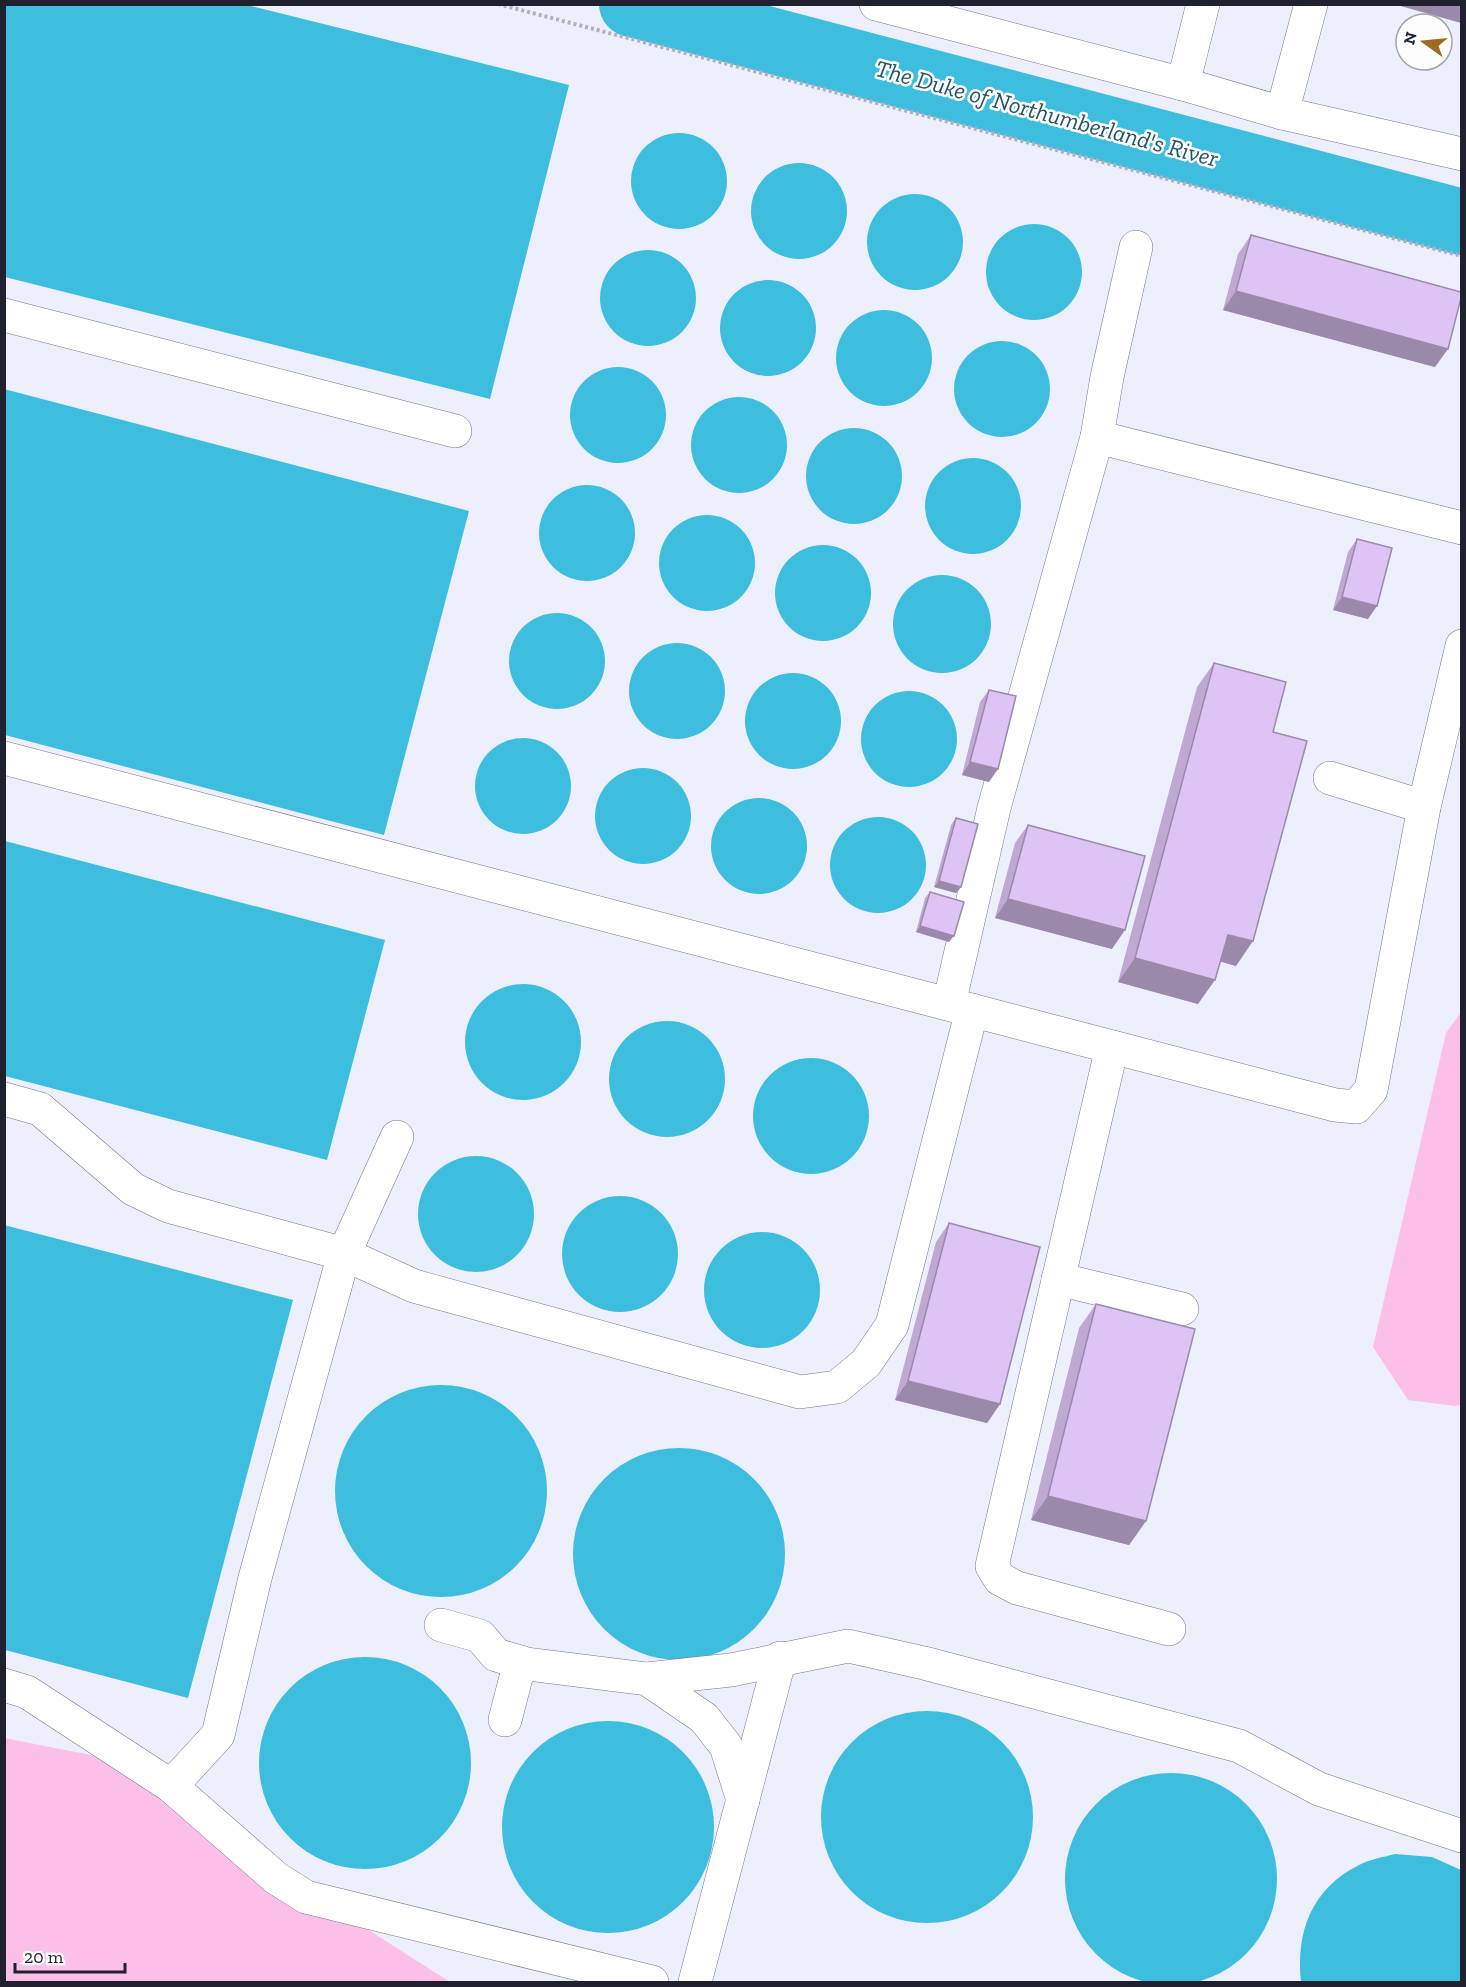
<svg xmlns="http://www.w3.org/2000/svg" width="1466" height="1987" font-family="'Zilla Slab',serif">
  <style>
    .green { fill: #fcbfe8 }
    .water { fill: #3ebedf }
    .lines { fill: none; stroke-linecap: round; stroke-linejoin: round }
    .river { stroke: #3ebedf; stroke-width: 66 }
    .minor-casing { stroke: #717595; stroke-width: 34 }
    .path { stroke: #aeb0be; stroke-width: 4; stroke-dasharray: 3 3; stroke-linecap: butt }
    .minor { stroke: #fff; stroke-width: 33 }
    .wall { fill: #bfa9d2 }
    .shaded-wall { fill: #9b89ab }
    .building { fill: #dec4f4; stroke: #9b89ab; stroke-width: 1.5 }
    .labels { text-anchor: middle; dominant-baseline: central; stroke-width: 5; stroke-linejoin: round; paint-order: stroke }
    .water-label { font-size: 24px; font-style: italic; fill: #215462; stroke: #fdfdfd }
  </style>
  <rect width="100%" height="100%" fill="#edeffd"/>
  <!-- green -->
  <g class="green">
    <polygon points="1461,1012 1462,1405 1455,1406 1408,1400 1373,1347 1446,1033"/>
    <polygon points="4,1738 96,1756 450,1982 5,1982"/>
  </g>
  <!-- water -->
  <g class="water">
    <polygon points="4,5 247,5 569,85 490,399 5,277"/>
    <circle cx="679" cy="181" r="48"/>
    <circle cx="799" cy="211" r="48"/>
    <circle cx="915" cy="242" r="48"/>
    <circle cx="1034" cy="272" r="48"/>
    <circle cx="648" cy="298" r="48"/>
    <circle cx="768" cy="328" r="48"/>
    <circle cx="884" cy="358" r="48"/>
    <circle cx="1002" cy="389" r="48"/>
    <circle cx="618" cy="415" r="48"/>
    <polygon points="4,389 469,511 384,835 5,735"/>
    <circle cx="739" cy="445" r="48"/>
    <circle cx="854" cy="476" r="48"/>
    <circle cx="973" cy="506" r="48"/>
    <circle cx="587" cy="533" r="48"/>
    <circle cx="707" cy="563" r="48"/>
    <circle cx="823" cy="593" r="48"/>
    <circle cx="942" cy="624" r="49"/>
    <circle cx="557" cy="661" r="48"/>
    <circle cx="677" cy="691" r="48"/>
    <circle cx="793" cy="721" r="48"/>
    <circle cx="909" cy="739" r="48"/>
    <circle cx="523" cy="786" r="48"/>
    <circle cx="643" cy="816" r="48"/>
    <circle cx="759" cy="846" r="48"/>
    <circle cx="878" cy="865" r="48"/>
    <polygon points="5,841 385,940 327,1160 5,1076"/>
    <circle cx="523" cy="1042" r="58"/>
    <circle cx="667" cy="1079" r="58"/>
    <circle cx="811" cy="1116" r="58"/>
    <circle cx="476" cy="1214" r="58"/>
    <circle cx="620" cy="1254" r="58"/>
    <polygon points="4,1225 293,1300 188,1698 5,1650"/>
    <circle cx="762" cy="1290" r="58"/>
    <circle cx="441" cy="1491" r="106"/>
    <circle cx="679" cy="1554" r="106"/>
    <circle cx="365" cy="1763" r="106"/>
    <circle cx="927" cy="1817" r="106"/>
    <circle cx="608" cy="1827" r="106"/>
    <circle cx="1171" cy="1879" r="106"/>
    <path d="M1395 1854 1432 1857 1461 1870V1982H1301C1296 1932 1311 1889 1359 1865 1370 1859 1384 1857 1395 1854Z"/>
  </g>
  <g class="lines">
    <!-- river -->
    <polyline class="river" points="632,4 1462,222"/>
    <defs>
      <g id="minor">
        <polyline points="876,4 1183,84 1282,113 1462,154"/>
        <polyline points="1183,84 1203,4"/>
        <polyline points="1282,113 1311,4"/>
        <polyline points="4,315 455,431"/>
        <polyline points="1097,437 1462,528"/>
        <polyline points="4,758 1335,1105 1356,1107 1371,1090 1424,807 1462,646"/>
        <polyline points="1330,778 1424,807"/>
        <polyline points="949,1004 994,808 1097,437 1107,377 1136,247"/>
        <polyline points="1112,1047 992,1566 1000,1579 1017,1588 1169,1629"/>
        <polyline points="4,1099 40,1109 133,1189 168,1206 344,1254 414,1286 800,1392 837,1387 866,1363 892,1325 972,1010"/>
        <polyline points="1058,1279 1182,1309"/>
        <polyline points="441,1625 480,1636 496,1655 527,1664 647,1679 704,1718 726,1746 743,1800"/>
        <polyline points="647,1679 731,1670 848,1646 924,1663 1239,1746 1319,1789 1462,1836"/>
        <polyline points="4,1685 27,1692 171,1786 276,1878 306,1897 652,1982"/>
        <polyline points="505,1720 520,1662"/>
        <polyline points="171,1786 218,1735 255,1578 344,1254 397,1137"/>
        <polyline points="695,1982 780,1658"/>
      </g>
    </defs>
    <!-- minor casing -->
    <use href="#minor" class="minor-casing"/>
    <!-- path -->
    <polyline class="path" points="498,4 1462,256"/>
    <!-- minor -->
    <use href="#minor" class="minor"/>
  </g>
  <!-- wall -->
  <g class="wall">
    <polygon points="1251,235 1435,367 1223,310 1238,254"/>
    <polygon points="1357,539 1368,619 1333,610 1348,552"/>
    <polygon points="1214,663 1273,732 1236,966 1220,961 1198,1004 1118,982 1197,687"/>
    <polygon points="989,690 989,782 962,775 980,702"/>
    <polygon points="956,818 961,887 956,893 934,887 951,825"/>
    <polygon points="1028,825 1112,949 995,918 1015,843"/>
    <polygon points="930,892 949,942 916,932 925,898"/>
    <polygon points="949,1223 1000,1404 987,1423 895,1400 936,1242"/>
    <polygon points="1096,1304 1146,1521 1129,1545 1031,1520 1079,1328"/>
  </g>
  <!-- shaded-wall -->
  <g class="shaded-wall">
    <polygon points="1397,4 1461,4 1461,23 1397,5"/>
    <polygon points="1236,291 1448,349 1435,367 1223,310"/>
    <polygon points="1342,597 1377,606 1368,619 1333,610"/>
    <polygon points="970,762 998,769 989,782 962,775"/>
    <polygon points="939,881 961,887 956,893 934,887"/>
    <polygon points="1008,899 1125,930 1112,949 995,918"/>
    <polygon points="920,926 954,936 949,942 916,932"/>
    <polygon points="1228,935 1253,941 1236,966 1211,959"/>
    <polygon points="1135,958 1215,980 1198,1004 1118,982"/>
    <polygon points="908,1381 1000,1404 987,1423 895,1400"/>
    <polygon points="1048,1496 1146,1521 1129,1545 1031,1520"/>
  </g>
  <!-- building -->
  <g class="building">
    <polygon points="1251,235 1461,292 1461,298 1448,349 1236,291"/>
    <polygon points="1357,539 1392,548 1377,606 1342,597"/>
    <polygon points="1214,663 1286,682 1273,732 1307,741 1253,941 1228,935 1215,980 1135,958"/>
    <polygon points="989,690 1016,696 998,769 970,762"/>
    <polygon points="956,818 978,824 961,887 939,881"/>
    <polygon points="1028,825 1145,856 1125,930 1008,899"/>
    <polygon points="930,892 964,902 954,936 920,926"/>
    <polygon points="949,1223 1040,1247 1000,1404 908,1381"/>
    <polygon points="1096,1304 1195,1329 1146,1521 1048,1496"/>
  </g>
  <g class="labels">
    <!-- water labels -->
    <g class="water-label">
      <text transform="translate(1047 113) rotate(15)">The Duke of Northumberland's River</text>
    </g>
  </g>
  <!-- border -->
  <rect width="1466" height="1987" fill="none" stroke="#1f212e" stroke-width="12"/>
  <!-- north arrow -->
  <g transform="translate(1424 42) rotate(285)"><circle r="28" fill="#fdfdfd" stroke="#a4a5aa" stroke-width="1.5"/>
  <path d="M0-4.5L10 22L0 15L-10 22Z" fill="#a06a24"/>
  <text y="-9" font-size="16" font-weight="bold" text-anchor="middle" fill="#1f212e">N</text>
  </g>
  <!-- scale -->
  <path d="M15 1963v9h110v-9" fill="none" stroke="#1f212e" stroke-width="3"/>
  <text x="24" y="1963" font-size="18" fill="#1f212e" stroke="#fdfdfd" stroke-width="4.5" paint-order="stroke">20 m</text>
</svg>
